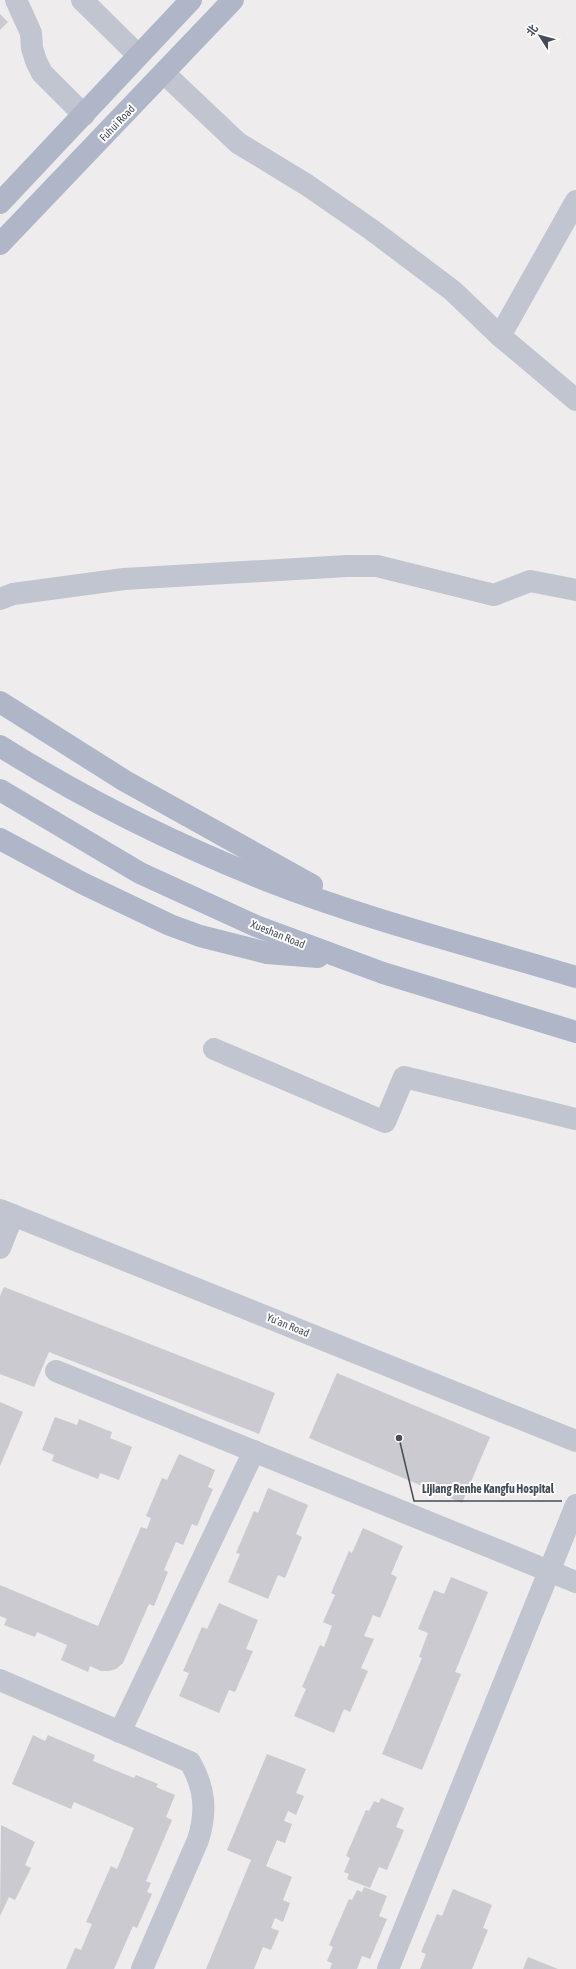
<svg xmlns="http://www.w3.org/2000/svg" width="576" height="1969" font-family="'Asap Condensed','Noto Sans SC',sans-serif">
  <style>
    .building { fill: #cacad0 }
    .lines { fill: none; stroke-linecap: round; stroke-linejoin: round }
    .minor { stroke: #c0c5d0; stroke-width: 22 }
    .major { stroke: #aeb6c8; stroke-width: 22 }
    .labels { text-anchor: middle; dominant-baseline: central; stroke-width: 4; stroke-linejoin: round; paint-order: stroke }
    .street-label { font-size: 11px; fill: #464c57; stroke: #fff }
    .leader { fill: none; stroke: #464c57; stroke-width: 1.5 }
    .callout-dot { fill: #464c57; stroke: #fff; stroke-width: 1.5 }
    .callout-label { font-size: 12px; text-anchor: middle; font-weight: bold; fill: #464c57; stroke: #fff; stroke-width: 4; stroke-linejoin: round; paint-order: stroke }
  </style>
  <rect width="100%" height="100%" fill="#eeecec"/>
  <!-- building -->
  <g class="building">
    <polygon points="0,14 8,22 0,30"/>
    <polygon points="4,1287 275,1393 259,1434 49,1352 34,1387 0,1374 0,1296"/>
    <polygon points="337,1373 490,1437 462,1503 309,1438"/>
    <polygon points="0,1402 23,1412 0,1466"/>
    <polygon points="55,1417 77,1425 79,1419 112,1432 110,1438 132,1447 119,1480 100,1473 98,1479 52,1461 54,1455 42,1450"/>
    <polygon points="179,1454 215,1470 208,1487 213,1489 197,1526 192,1524 183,1545 176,1542 164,1570 168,1572 154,1606 149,1604 123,1663 116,1669 109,1671 101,1671 90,1666 88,1672 61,1660 67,1645 37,1632 35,1637 4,1625 7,1619 0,1616 0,1585 98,1626 141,1527 147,1529 151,1518 146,1516 162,1478 167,1480"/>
    <polygon points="268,1488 308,1505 296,1534 302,1537 285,1578 278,1575 268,1599 228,1582 240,1554 236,1553 254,1511 258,1513"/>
    <polygon points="363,1528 403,1546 391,1574 397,1577 380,1618 373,1615 364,1636 374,1639 361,1668 368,1671 350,1712 344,1709 334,1733 294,1716 306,1689 302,1687 320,1645 324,1647 332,1626 323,1622 335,1595 331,1593 349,1551 352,1553"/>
    <polygon points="451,1577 488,1592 455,1672 461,1674 422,1770 382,1754 422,1658 419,1657 428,1633 418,1629 434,1590 444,1594"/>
    <polygon points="219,1603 258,1620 246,1649 253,1651 235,1692 229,1690 219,1713 179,1696 189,1673 183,1671 202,1627 207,1629"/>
    <polygon points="33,1735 45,1741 48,1735 95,1755 93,1761 134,1778 136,1775 158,1784 156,1787 175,1795 166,1817 172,1820 146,1881 151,1883 147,1892 152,1894 137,1928 133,1926 114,1969 66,1969 75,1948 81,1950 92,1924 86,1922 111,1866 117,1869 134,1828 74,1802 71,1809 12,1784"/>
    <polygon points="267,1754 306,1769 296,1793 304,1796 296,1815 288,1811 284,1821 292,1824 285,1843 277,1840 266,1866 292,1877 283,1900 290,1903 283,1922 275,1918 271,1928 279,1931 271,1950 263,1947 254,1969 206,1969 251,1860 227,1850"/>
    <polygon points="381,1798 404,1808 396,1827 404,1830 387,1870 379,1867 370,1888 347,1879 349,1874 344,1872 350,1858 346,1856 366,1810 369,1811 374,1801 379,1803"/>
    <polygon points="1,1825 35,1842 25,1865 31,1868 15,1900 9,1897 0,1916"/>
    <polygon points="364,1887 387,1896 379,1916 387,1919 370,1959 362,1956 357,1969 330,1969 332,1963 327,1961 333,1947 329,1945 349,1899 352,1900 357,1890 362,1892"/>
    <polygon points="453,1889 492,1905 483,1928 488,1930 472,1969 420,1969 426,1954 421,1952 437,1914 442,1916"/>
    <polygon points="528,1957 558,1969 523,1969"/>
  </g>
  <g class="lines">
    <!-- minor -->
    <g class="minor">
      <polyline points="16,0 31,33 32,48 36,61 42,73 84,115"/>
      <polyline points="82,0 138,55"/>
      <polyline points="164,73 238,143 307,185 372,230 453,291 500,336 576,400"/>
      <polyline points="500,336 576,201"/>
      <polyline points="0,599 13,594 124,579 347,566 377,566 494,595 530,581 576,590"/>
      <polyline points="214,1049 385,1122 404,1077 576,1119"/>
      <polyline points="0,1210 576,1441"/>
      <polyline points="0,1248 13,1215"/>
      <polyline points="56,1371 576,1582"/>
      <path d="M0 1680 190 1762C205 1788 207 1811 198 1840L142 1969"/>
      <polyline points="120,1732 254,1451"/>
      <polyline points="388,1969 576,1505"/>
    </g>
    <!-- major -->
    <g class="major">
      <polyline points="0,203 191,0"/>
      <polyline points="0,244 233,0"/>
      <polyline points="0,702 125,781 312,885"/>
      <path d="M0 746C84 799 175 844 268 881 368 920 473 946 576 977"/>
      <polyline points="0,790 140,873 256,926 383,973 576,1032"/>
      <polyline points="0,839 82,883 170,925 200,936 267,953 318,957"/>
    </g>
  </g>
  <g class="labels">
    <!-- street labels -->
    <g class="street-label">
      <text transform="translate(117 123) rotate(-46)">Fuhui Road</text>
      <text transform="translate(278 934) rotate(22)">Xueshan Road</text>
      <text transform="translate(288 1325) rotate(22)">Yu'an Road</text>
    </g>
  </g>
  <!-- callouts -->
  <path class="leader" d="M399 1438L414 1501H562"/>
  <circle class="callout-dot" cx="399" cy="1438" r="4"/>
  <g class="callout-label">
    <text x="488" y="1493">Lijiang Renhe Kangfu Hospital</text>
  </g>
  <!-- north arrow -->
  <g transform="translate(540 36) rotate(306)" stroke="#ffffff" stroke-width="3" paint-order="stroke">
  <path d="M0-3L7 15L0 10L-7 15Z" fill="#464c57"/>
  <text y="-6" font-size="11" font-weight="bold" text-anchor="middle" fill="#464c57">北</text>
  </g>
</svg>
